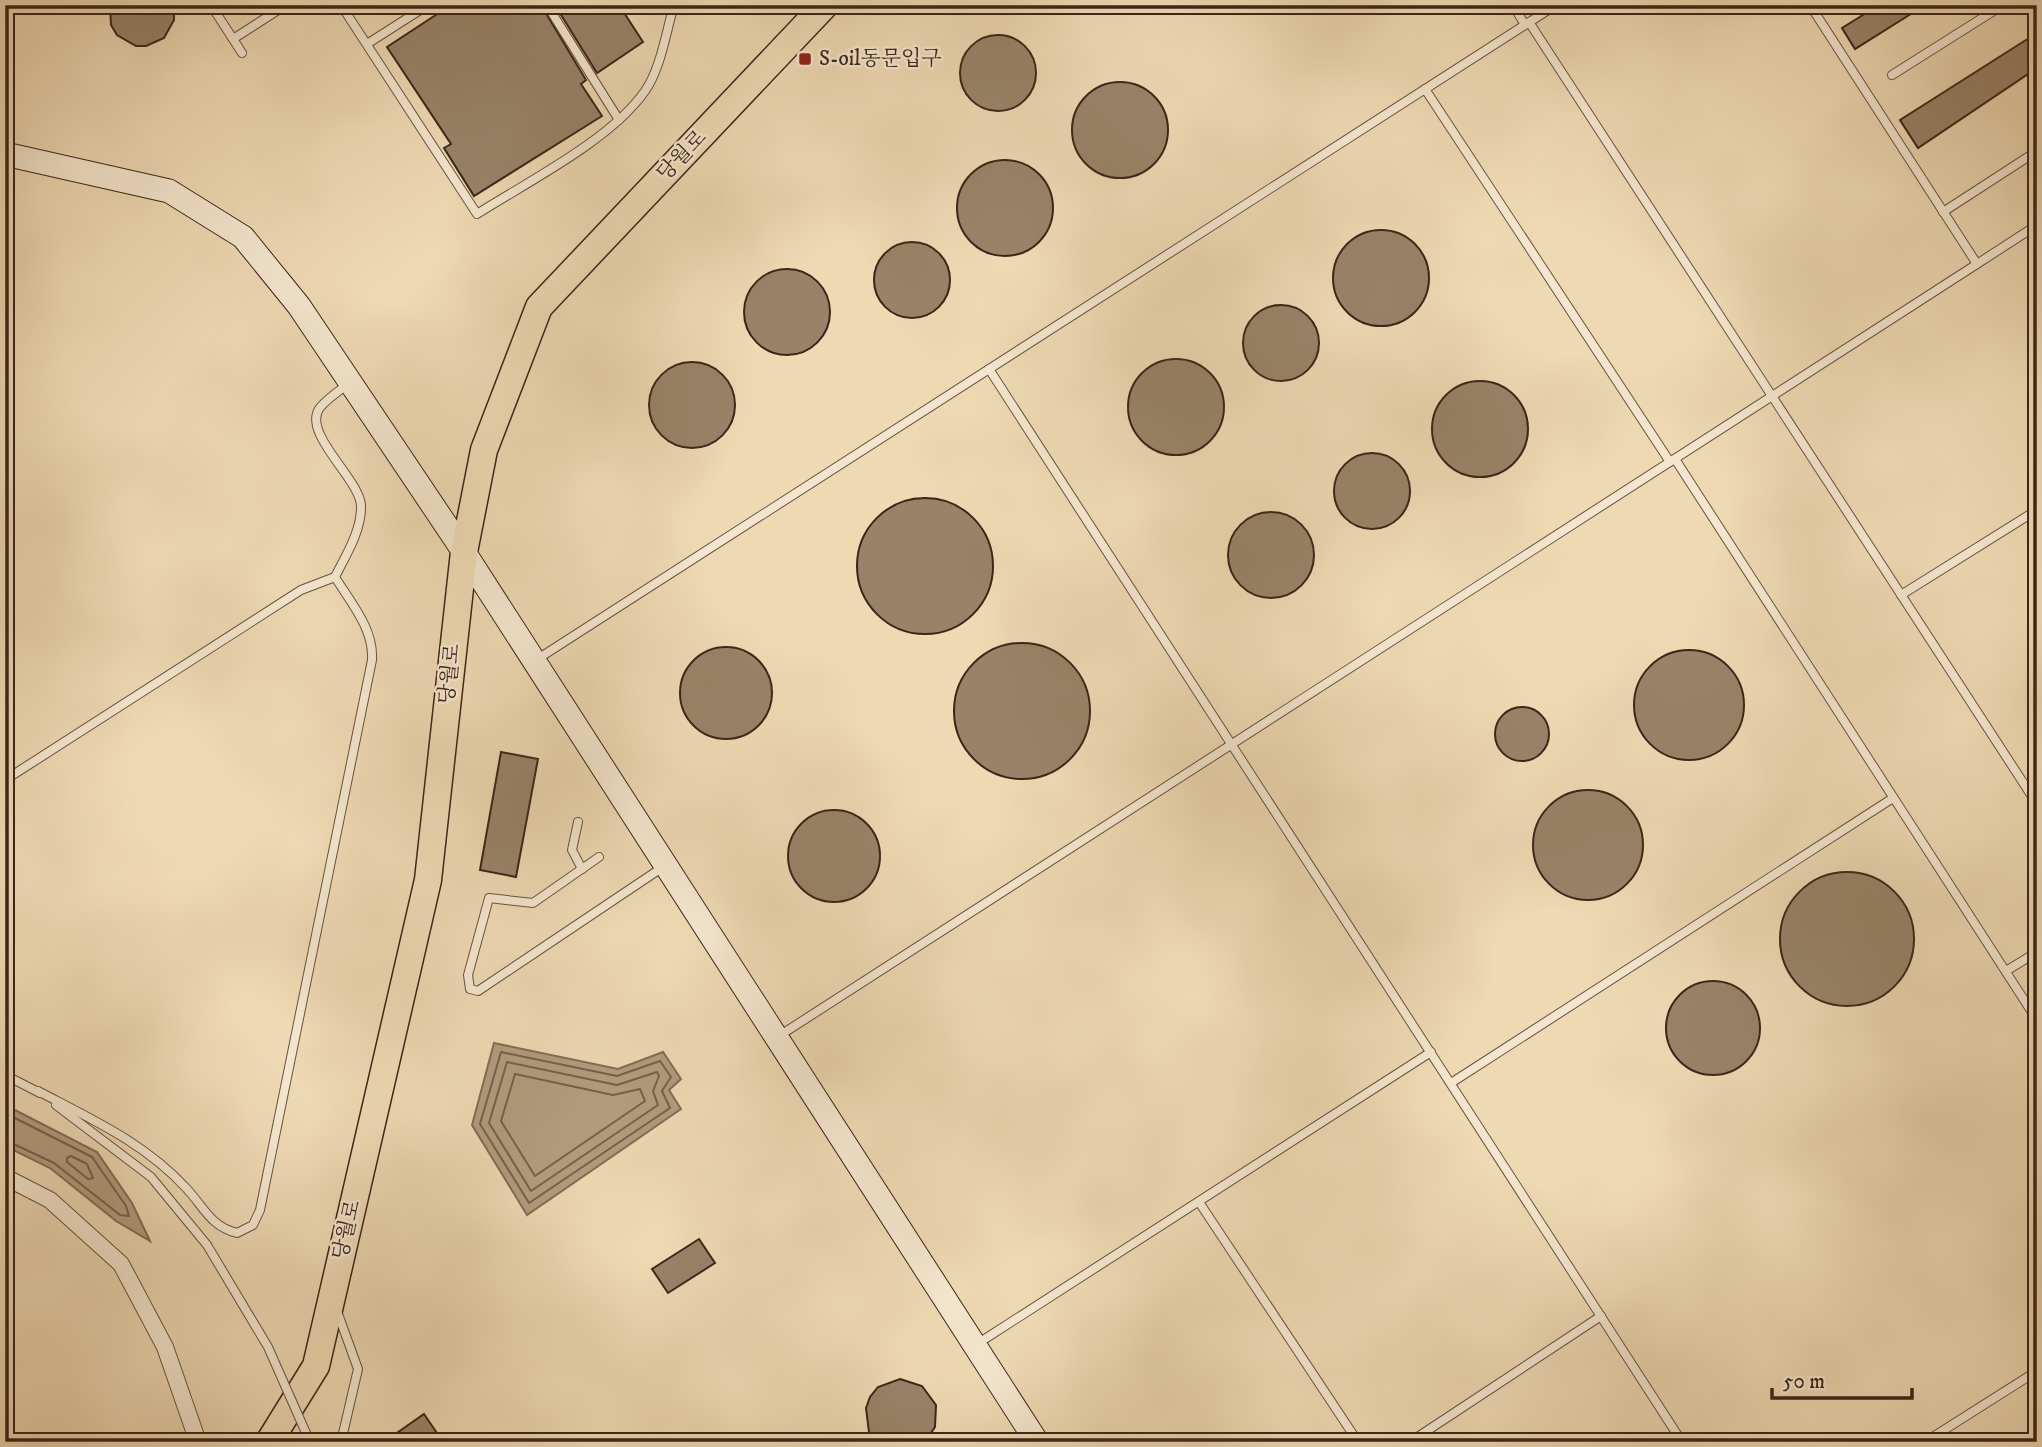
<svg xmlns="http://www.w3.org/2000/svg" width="2042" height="1447" font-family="'IM FELL DW Pica','Noto Serif KR',serif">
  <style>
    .water { fill: #b19c7e; stroke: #826c55; stroke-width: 2 }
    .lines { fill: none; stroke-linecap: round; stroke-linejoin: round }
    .shore { stroke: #76604b; stroke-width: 2 }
    .building { fill: #988369; stroke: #3b2518; stroke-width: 2 }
    .service-casing { stroke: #68523f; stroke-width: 10 }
    .minor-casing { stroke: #68523f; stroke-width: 18 }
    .secondary-casing { stroke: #3b2518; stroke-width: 25 }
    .primary-casing { stroke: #3b2518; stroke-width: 29 }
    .service { stroke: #f4e6ce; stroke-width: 8 }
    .minor { stroke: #f4e6ce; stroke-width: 16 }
    .secondary { stroke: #f4e6ce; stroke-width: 23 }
    .primary { stroke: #eed9b3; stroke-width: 26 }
    .service-bridge-casing { stroke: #68523f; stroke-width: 10; stroke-linecap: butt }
    .service-bridge { stroke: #f4e6ce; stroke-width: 8 }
    .poi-dot { fill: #8f2418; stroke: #f4e6ce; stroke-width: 2.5 }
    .labels { text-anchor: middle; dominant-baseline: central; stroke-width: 5; stroke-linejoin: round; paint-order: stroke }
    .poi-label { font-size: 21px; fill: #3b2518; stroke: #f4e6ce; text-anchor: start }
    .street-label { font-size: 21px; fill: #3b2518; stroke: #f4e6ce }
  </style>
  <rect width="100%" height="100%" fill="#eed9b3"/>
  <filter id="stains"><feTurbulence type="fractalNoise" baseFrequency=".00286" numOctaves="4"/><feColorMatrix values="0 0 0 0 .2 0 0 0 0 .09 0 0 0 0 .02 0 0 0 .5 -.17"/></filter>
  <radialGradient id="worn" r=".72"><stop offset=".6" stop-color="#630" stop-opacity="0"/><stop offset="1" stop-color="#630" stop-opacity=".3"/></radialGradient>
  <!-- water -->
  <g class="water">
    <polygon points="494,1043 618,1069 663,1052 681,1079 669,1090 681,1109 527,1215 472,1125"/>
    <polygon points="5,1105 97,1152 132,1203 150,1241 116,1221 50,1168 5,1146"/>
  </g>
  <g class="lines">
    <!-- shore -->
    <g class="shore">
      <polygon points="501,1052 617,1076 660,1061 671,1077 662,1091 670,1108 529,1203 480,1124"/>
      <polygon points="507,1062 617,1085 657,1072 659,1076 653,1091 658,1105 531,1191 489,1123"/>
      <polygon points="515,1074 613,1095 640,1089 645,1101 535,1176 501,1121"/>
      <polyline points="5,1113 92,1157 126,1206 129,1216 120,1215 54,1163 5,1140"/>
      <polygon points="71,1156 87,1164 93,1178 88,1179 67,1162 67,1158"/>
    </g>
  </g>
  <!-- building -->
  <g class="building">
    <polygon points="110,5 174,5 174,20 164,38 146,46 136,46 117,35 111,25"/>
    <polygon points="451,5 541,5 586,80 581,84 602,116 474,196 444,148 451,144 387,47"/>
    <polygon points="555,5 619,5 643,42 597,73"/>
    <polygon points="1879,5 1925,5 1855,49 1842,28"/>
    <polygon points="2037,33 2037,68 1918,148 1900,120"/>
    <circle cx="998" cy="73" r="38"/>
    <circle cx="1120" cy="130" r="48"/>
    <circle cx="1005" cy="208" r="48"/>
    <circle cx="1381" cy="278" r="48"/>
    <circle cx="912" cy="280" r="38"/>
    <circle cx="787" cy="312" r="43"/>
    <circle cx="1281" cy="343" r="38"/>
    <circle cx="1176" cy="407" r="48"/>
    <circle cx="692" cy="405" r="43"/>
    <circle cx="1480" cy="429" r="48"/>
    <circle cx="1372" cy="491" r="38"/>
    <circle cx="925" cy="566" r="68"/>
    <circle cx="1271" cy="555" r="43"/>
    <circle cx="1022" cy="711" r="68"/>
    <circle cx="726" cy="693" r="46"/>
    <circle cx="1689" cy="705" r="55"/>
    <circle cx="1522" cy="734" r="27"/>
    <polygon points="501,752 538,759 516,877 480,870"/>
    <circle cx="1588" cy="845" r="55"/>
    <circle cx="834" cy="856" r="46"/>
    <circle cx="1847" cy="939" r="67"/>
    <circle cx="1713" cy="1028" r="47"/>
    <polygon points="699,1239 715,1263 668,1293 652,1269"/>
    <polygon points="900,1379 922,1386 936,1405 935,1427 925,1442 877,1442 869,1432 866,1408 870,1397 878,1387"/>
    <polygon points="424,1414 443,1442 384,1442"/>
  </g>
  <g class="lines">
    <defs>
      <g id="service">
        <polyline points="211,5 242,53"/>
        <path d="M341 5 477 214C527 182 611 140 645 91 661 68 666 32 674 5"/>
        <polyline points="547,5 619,120"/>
        <polyline points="1513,5 1525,25"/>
        <polyline points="1810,5 1977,264 2037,225"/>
        <polyline points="1529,22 2037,804"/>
        <polyline points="233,39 286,5"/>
        <polyline points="367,44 428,5"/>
        <polyline points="1892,75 2003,5"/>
        <polyline points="1425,89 1670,462"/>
        <polyline points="1943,212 2037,151"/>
        <polyline points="989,369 1682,1442"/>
        <polyline points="1675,459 2037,1020"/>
        <polyline points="1901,595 2037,510"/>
        <polyline points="536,660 1556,5"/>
        <polyline points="5,780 301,590 335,577"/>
        <polyline points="578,822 572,850 582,869"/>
        <polyline points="599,857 533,903 489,898 468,975 470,989 478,991 663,867"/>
        <polyline points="2006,971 2037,952"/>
        <polyline points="779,1036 1977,264"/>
        <polyline points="5,1075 40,1093"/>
        <polyline points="1451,1083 1893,798"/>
        <path d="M38 1091C91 1119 145 1143 186 1188 204 1207 210 1226 237 1233L253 1225 260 1210 372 660C374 629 351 603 335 577 346 555 362 530 361 505 359 479 303 434 319 409 325 400 339 391 348 384"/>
        <polyline points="56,1105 151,1177 207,1245"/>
        <polyline points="1199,1202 1358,1442"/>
        <polyline points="337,1311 358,1369 341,1442"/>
        <polyline points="977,1344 1431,1052"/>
        <polyline points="1410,1442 1601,1316"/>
        <polyline points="1925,1442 2037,1371"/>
      </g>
      <polyline id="minor" points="5,1177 50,1200 121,1264 165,1347 198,1442"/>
      <polyline id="secondary" points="5,154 169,191 243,237 299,306 464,552 1037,1442"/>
      <polyline id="primary" points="269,1442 316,1366 428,880 464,552 484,450 539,307 825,5"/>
    </defs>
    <!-- service casing -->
    <use href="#service" class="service-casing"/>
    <!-- minor casing -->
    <use href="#minor" class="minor-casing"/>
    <!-- secondary casing -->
    <use href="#secondary" class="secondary-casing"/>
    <!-- primary casing -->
    <use href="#primary" class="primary-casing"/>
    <!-- service -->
    <use href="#service" class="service"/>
    <!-- minor -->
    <use href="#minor" class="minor"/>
    <!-- secondary -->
    <use href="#secondary" class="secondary"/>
    <!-- primary -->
    <use href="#primary" class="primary"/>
    <defs>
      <polyline id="service-bridge" points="207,1245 268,1347 310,1442"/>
    </defs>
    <!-- service-bridge casing -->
    <use href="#service-bridge" class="service-bridge-casing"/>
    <!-- service-bridge -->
    <use href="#service-bridge" class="service-bridge"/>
  </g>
  <!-- markers -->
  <rect class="poi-dot" x="798" y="52" width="14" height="14" rx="3.5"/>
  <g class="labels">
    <!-- poi labels -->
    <g class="poi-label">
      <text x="819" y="59">S-oil동문입구</text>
    </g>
    <!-- street labels -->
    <g class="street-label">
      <text transform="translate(682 156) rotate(-46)">당월로</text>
      <text transform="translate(450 674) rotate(-84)">당월로</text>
      <text transform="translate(347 1230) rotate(-77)">당월로</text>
    </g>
  </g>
  <!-- margin -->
  <rect width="2042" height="1447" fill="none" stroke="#eed9b3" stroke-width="28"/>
  <rect x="7" y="7" width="2028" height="1433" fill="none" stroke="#3b2518" stroke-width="3.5"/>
  <rect x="14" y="14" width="2014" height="1419" fill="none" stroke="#3b2518" stroke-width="2"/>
  <!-- scale -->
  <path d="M1772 1388v10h140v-10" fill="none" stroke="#3b2518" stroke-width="3.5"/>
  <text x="1783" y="1388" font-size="21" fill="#3b2518" stroke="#f4e6ce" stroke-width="5" paint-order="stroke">50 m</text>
  <rect width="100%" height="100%" filter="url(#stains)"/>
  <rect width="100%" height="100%" fill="url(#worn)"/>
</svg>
